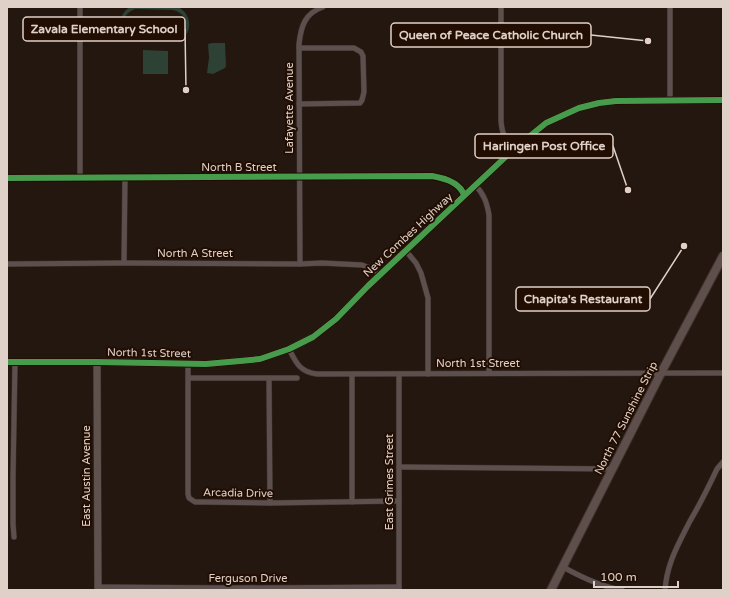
<svg xmlns="http://www.w3.org/2000/svg" width="730" height="597" font-family="'Varela Round',sans-serif">
  <style>
    .green { fill: #2d4134; fill-rule: evenodd }
    .lines { fill: none; stroke-linecap: round; stroke-linejoin: round }
    .street-casing { stroke: #3c322b; stroke-width: 6 }
    .secondary-casing { stroke: #3c322b; stroke-width: 8 }
    .primary-casing { stroke: #3c322b; stroke-width: 10 }
    .street { stroke: #5c4f4d; stroke-width: 5 }
    .secondary { stroke: #5f514d; stroke-width: 7 }
    .primary { stroke: #5e4e4c; stroke-width: 8 }
    .cycleway-casing { stroke: #210d02; stroke-width: 8 }
    .cycleway { stroke: #469c4c; stroke-width: 6 }
    .labels { text-anchor: middle; dominant-baseline: central; stroke-width: 4; stroke-linejoin: round; paint-order: stroke }
    .street-label { font-size: 11px; fill: #e0d1c8; stroke: #210d02 }
    .leader { fill: none; stroke: #e0d1c8; stroke-width: 1.5 }
    .callout-dot { fill: #e0d1c8; stroke: #210d02; stroke-width: 1.5 }
    .callout { fill: #210d02; stroke: #e0d1c8; stroke-width: 1.5 }
    .callout-label { font-size: 12px; text-anchor: middle; font-weight: bold; fill: #e0d1c8 }
  </style>
  <rect width="100%" height="100%" fill="#231710"/>
  <!-- green -->
  <g class="green">
    <path d="M130 7H178C184 10 188 15 189 22 191 43 170 41 156 41 149 41 141 41 134 41 116 36 116 16 130 7ZM135 9 173 10C180 12 185 15 185 23 187 40 166 38 155 38 149 38 142 38 136 38 120 32 119 15 135 9Z"/>
    <polygon points="212,43 225,43 226,66 225,68 213,74 207,73 209,58 208,44"/>
    <polygon points="143,50 168,51 168,74 143,74"/>
  </g>
  <g class="lines">
    <defs>
      <g id="street">
        <path d="M501 7V121C502 134 505 140 514 149"/>
        <polyline points="299,48 354,48 361,52 363,56 364,92 362,100 360,103 299,104"/>
        <polyline points="670,101 670,7"/>
        <polyline points="80,177 80,7"/>
        <path d="M7 178 432 176C444 178 460 183 464 195"/>
        <path d="M475 185C484 194 487 203 489 215V373"/>
        <polyline points="406,251 416,263 421,273 428,298 428,374"/>
        <polyline points="124,263 125,177"/>
        <polyline points="7,264 124,263 300,264 322,263 362,265 370,268 381,275"/>
        <path d="M300 264 299 44C301 26 305 13 323 7"/>
        <path d="M289 349C296 363 300 372 317 374L723 373"/>
        <polyline points="188,363 188,494 189,498 195,502 204,502 270,503 399,501"/>
        <polyline points="352,374 352,502"/>
        <polyline points="188,378 297,378"/>
        <polyline points="269,378 270,503"/>
        <polyline points="399,467 613,469"/>
        <polyline points="14,537 13,524 13,477 15,362"/>
        <path d="M563 567C581 577 601 587 622 590"/>
        <polyline points="98,587 235,588 399,587"/>
        <polyline points="399,589 399,374"/>
        <path d="M665 590C667 563 678 545 690 521 700 504 709 486 717 469L723 462"/>
      </g>
      <g id="secondary">
        <polyline points="7,362 97,362 206,364 240,361 260,359 289,349 313,337 336,319 368,286 514,149 546,123 579,108 599,103 616,101 723,100"/>
        <polyline points="97,362 98,590"/>
      </g>
      <polyline id="primary" points="551,590 661,373 723,256"/>
    </defs>
    <!-- street casing -->
    <use href="#street" class="street-casing"/>
    <!-- secondary casing -->
    <use href="#secondary" class="secondary-casing"/>
    <!-- primary casing -->
    <use href="#primary" class="primary-casing"/>
    <!-- street -->
    <use href="#street" class="street"/>
    <!-- secondary -->
    <use href="#secondary" class="secondary"/>
    <!-- primary -->
    <use href="#primary" class="primary"/>
    <defs>
      <g id="cycleway">
        <path d="M7 178 432 176C444 178 460 183 464 195"/>
        <polyline points="7,362 97,362 206,364 240,361 260,359 289,349 313,337 336,319 368,286 514,149 546,123 579,108 599,103 616,101 723,100"/>
      </g>
    </defs>
    <!-- cycleway casing -->
    <use href="#cycleway" class="cycleway-casing"/>
    <!-- cycleway -->
    <use href="#cycleway" class="cycleway"/>
  </g>
  <g class="labels">
    <!-- street labels -->
    <g class="street-label">
      <text transform="translate(289 108) rotate(-90)">Lafayette Avenue</text>
      <text x="239" y="167">North B Street</text>
      <text transform="translate(408 235) rotate(-43)">New Combes Highway</text>
      <text x="195" y="253">North A Street</text>
      <text transform="translate(149 353) rotate(1)">North 1st Street</text>
      <text x="478" y="363">North 1st Street</text>
      <text transform="translate(626 418) rotate(-63)">North 77 Sunshine Strip</text>
      <text transform="translate(86 476) rotate(-90)">East Austin Avenue</text>
      <text transform="translate(389 482) rotate(-90)">East Grimes Street</text>
      <text transform="translate(238 493) rotate(1)">Arcadia Drive</text>
      <text x="248" y="578">Ferguson Drive</text>
    </g>
  </g>
  <!-- callouts -->
  <path class="leader" d="M186 90L185 29M648 41L591 35M628 190L613 146M684 246L650 299"/>
  <g class="callout-dot">
    <circle cx="186" cy="90" r="4"/>
    <circle cx="648" cy="41" r="4"/>
    <circle cx="628" cy="190" r="4"/>
    <circle cx="684" cy="246" r="4"/>
  </g>
  <g class="callout">
    <rect x="23" y="17" width="162" height="24" rx="4"/>
    <rect x="391" y="23" width="200" height="24" rx="4"/>
    <rect x="475" y="134" width="138" height="24" rx="4"/>
    <rect x="516" y="287" width="134" height="24" rx="4"/>
  </g>
  <g class="callout-label">
    <text x="104" y="33">Zavala Elementary School</text>
    <text x="491" y="39">Queen of Peace Catholic Church</text>
    <text x="544" y="150">Harlingen Post Office</text>
    <text x="583" y="303">Chapita's Restaurant</text>
  </g>
  <!-- border -->
  <rect width="730" height="597" fill="none" stroke="#e0d1c8" stroke-width="16"/>
  <!-- scale -->
  <path d="M594 581v6h84v-6" fill="none" stroke="#e0d1c8" stroke-width="2"/>
  <text x="600" y="581" font-size="12" fill="#e0d1c8" stroke="#210d02" stroke-width="3" paint-order="stroke">100 m</text>
</svg>
